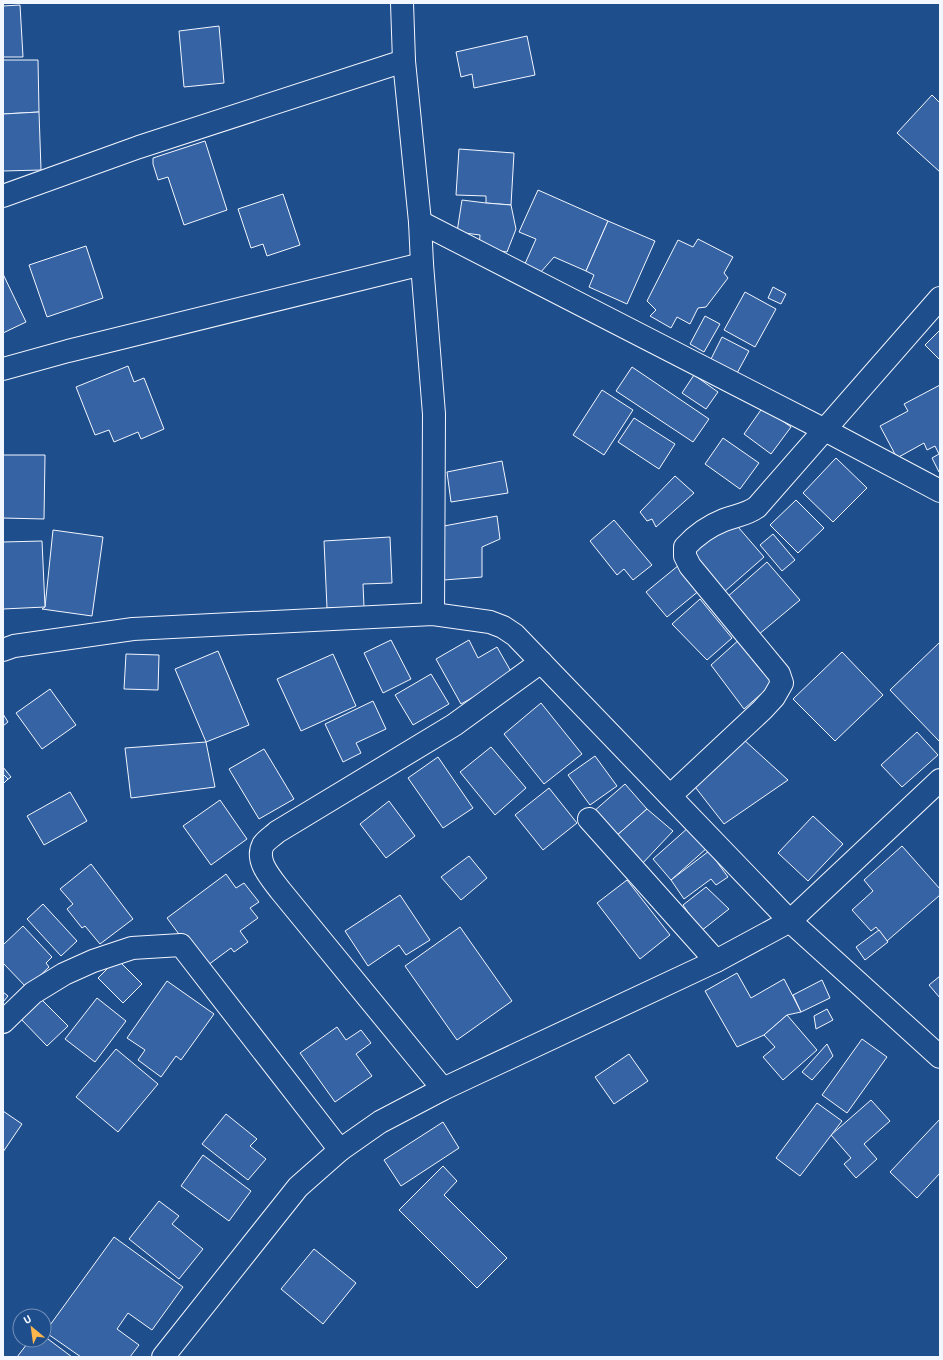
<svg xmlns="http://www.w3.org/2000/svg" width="943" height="1360" font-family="'Source Sans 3',sans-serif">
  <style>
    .building { fill: #3563a3; stroke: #f2f6ff }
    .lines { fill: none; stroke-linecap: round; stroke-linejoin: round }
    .minor-casing { stroke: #f2f6ff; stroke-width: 24 }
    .minor { stroke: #1f4e8c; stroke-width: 22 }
  </style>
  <rect width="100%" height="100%" fill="#1f4e8c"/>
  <!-- building -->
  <g class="building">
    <polygon points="20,5 23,57 3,57 3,6"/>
    <polygon points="219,26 224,83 184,87 179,31"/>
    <polygon points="527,36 535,75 474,88 472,74 461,77 456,52"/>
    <polygon points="3,60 38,60 39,112 3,114"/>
    <polygon points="932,95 940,103 940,172 897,133"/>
    <polygon points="39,112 41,170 3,171 3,114"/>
    <polygon points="205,141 227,210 184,225 168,177 158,180 153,164 153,158"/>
    <polygon points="459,149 514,153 511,205 486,203 486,196 456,195"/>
    <polygon points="538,190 608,221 586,271 554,257 540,273 524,266 536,239 519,232"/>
    <polygon points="283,194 300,245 267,256 263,244 251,248 238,209"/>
    <polygon points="462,200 486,203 511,205 516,229 507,252 479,248 480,235 457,232"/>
    <polygon points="608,221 655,241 627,304 589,287 594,275 586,271"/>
    <polygon points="698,239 733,257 724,273 728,278 706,307 698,308 690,324 677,317 671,328 650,316 656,310 647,301 678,240 693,247"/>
    <polygon points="86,246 103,298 47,317 29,265"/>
    <polygon points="3,274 26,322 3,333"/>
    <polygon points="773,287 786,294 781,304 768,298"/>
    <polygon points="745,292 776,309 755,347 724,330"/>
    <polygon points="705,316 720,324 704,352 690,344"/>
    <polygon points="940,330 940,360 925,345"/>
    <polygon points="722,337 749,351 736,375 710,361"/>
    <polygon points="128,366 134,382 144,378 164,429 141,439 138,432 114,442 109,430 95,435 76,387"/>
    <polygon points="632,367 709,419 693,442 616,391"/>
    <polygon points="694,375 718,392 706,409 682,393"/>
    <polygon points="940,385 940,471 939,472 932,458 939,454 935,446 927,450 924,443 897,458 880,426 908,411 904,404"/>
    <polygon points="602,390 633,410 604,455 573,435"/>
    <polygon points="763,407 791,427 771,454 744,434"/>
    <polygon points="634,418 675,444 659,469 618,442"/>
    <polygon points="723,438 759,463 740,489 705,464"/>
    <polygon points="3,455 45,455 44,519 3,518"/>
    <polygon points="836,458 867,488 833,522 803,493"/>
    <polygon points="502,461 508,493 451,502 447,472"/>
    <polygon points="675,476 694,493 656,527 652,519 647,521 640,512"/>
    <polygon points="796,500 824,528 798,553 770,525"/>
    <polygon points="497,516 500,539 482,547 482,577 444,580 444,526"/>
    <polygon points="614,520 652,565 633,580 624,569 617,575 590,541"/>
    <polygon points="732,520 764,557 724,592 691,555"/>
    <polygon points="53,530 103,537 92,616 42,609 45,607"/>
    <polygon points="773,534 795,560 782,571 760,545"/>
    <polygon points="390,537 392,583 363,584 364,607 327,608 324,541"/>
    <polygon points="42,541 45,607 3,609 3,542"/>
    <polygon points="767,562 800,600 758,635 726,598"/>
    <polygon points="679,565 700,590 667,617 646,592"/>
    <polygon points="700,599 732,638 707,660 672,624"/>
    <polygon points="741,638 778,679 744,709 711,665"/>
    <polygon points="391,640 411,679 383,693 364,653"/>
    <polygon points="469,640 478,658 497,647 513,675 461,704 436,659"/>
    <polygon points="940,642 940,740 939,741 890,690"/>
    <polygon points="218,651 249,725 206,742 175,669"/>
    <polygon points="842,652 883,695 835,741 793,699"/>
    <polygon points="126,654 159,655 158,690 124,689"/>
    <polygon points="333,654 356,706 301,731 277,679"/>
    <polygon points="431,674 449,704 413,725 395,695"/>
    <polygon points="50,689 76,725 42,749 16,713"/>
    <polygon points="373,701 386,729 356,743 361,753 343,762 325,724"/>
    <polygon points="541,703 582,754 544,784 504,734"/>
    <polygon points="3,714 8,722 3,726"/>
    <polygon points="917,732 938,755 902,787 881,765"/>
    <polygon points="743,739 788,780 724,824 692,783"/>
    <polygon points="206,742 215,787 131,798 125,748"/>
    <polygon points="491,747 526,788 495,815 460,772"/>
    <polygon points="264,749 294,799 259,819 229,769"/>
    <polygon points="595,756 617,786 590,805 568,775"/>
    <polygon points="438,757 473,808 443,828 408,778"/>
    <polygon points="3,767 11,777 3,783"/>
    <polygon points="3,774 8,779 3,784"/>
    <polygon points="625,784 647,809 615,837 593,812"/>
    <polygon points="549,788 577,823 543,850 515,815"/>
    <polygon points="70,792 87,821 44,845 27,816"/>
    <polygon points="220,800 247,839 211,865 183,826"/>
    <polygon points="389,801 415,836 386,858 360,824"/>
    <polygon points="647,809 673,831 640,866 615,837"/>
    <polygon points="813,816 843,844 808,881 778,853"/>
    <polygon points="689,827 707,848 671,880 653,859"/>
    <polygon points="902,846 940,889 940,895 887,941 876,927 871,931 852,910 873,891 864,880"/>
    <polygon points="709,851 728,877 716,885 711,879 684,899 671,880"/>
    <polygon points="469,856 487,878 461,900 441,877"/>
    <polygon points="91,864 133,919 100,944 85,926 82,928 67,909 73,904 60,889"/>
    <polygon points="226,874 236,888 244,883 259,902 250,908 258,918 240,931 248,942 234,952 231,948 204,968 167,918"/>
    <polygon points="627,880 670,935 640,959 597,903"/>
    <polygon points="706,887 729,909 701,931 683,905"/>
    <polygon points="400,895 430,940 406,955 399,945 368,966 345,931"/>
    <polygon points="43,904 77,941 61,956 27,919"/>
    <polygon points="23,926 52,957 46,963 49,967 27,988 3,963 3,945"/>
    <polygon points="460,927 512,1001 457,1040 405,966"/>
    <polygon points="879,930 888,942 865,960 856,947"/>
    <polygon points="117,959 142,984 123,1003 98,978"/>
    <polygon points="737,973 751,998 784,979 801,1012 787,1015 764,1035 737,1047 705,991"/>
    <polygon points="940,976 940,998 929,985"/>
    <polygon points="822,980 830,998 801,1012 793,995"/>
    <polygon points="167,981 214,1014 181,1060 176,1056 161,1077 138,1060 145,1050 127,1038"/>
    <polygon points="3,992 8,996 3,1002"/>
    <polygon points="40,998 68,1026 47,1046 20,1018"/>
    <polygon points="97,998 126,1021 95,1062 65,1039"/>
    <polygon points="827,1009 833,1020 816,1029 814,1016"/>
    <polygon points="787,1015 817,1050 783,1080 763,1057 775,1047 764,1035"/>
    <polygon points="337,1027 346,1040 361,1030 371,1043 356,1054 372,1076 335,1102 300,1053"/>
    <polygon points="862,1039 887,1057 847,1113 822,1095"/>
    <polygon points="827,1044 833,1056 812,1080 802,1072"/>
    <polygon points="116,1049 158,1084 118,1132 76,1097"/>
    <polygon points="629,1054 648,1081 614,1104 595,1077"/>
    <polygon points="871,1100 890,1121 864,1144 877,1159 856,1178 844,1164 851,1158 831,1135"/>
    <polygon points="817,1103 842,1121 800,1176 776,1158"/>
    <polygon points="3,1111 22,1124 3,1152"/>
    <polygon points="226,1114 257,1139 250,1146 266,1159 248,1180 202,1144"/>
    <polygon points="940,1119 940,1173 917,1198 890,1172"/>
    <polygon points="443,1122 459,1148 401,1186 384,1160"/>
    <polygon points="203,1155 251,1191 229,1221 181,1186"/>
    <polygon points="443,1166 457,1181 444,1195 507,1258 477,1288 399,1210"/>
    <polygon points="159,1201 179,1216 172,1224 203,1249 179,1279 129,1239"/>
    <polygon points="114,1237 183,1287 152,1330 128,1313 117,1329 139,1345 130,1357 81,1357 45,1332"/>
    <polygon points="314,1249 356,1283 323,1324 281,1289"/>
    <polygon points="44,1336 72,1357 17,1357 30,1340 44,1340"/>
  </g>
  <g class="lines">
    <defs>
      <g id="minor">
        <polyline points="402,3 404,61 420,222 422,264 434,414 433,614"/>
        <polyline points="3,196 139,147 404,61"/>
        <polyline points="420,222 825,430 940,491"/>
        <polyline points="3,369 68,351 422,264"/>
        <polyline points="3,650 14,646 133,629 433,614 490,622 503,627 515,635 790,921 940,1057"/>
        <path d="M670 796 762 710 774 697 782 683 779 674 690 566 685 556V547C696 535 709 526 724 520 737 515 746 515 757 507L940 298"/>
        <polyline points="589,819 716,961"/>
        <polyline points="3,1022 33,993 64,974 93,961 132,948 181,945 340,1150"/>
        <path d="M443 1089 280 890C271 878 255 861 263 845 266 840 273 836 277 832L454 725 541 662"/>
        <polyline points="163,1357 298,1187 340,1150 380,1122 443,1089 716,961 790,921 940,780"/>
      </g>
    </defs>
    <!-- minor casing -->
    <use href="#minor" class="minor-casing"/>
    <!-- minor -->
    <use href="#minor" class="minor"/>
  </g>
  <!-- border -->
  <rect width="943" height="1360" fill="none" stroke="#f2f6ff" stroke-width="8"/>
  <!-- north arrow -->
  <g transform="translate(32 1328) rotate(331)"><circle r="19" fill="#1f4e8c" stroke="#7391ba"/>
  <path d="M0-3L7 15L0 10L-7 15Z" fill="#ffb74d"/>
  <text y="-6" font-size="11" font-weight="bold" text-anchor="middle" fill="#f2f6ff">U</text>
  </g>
</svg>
